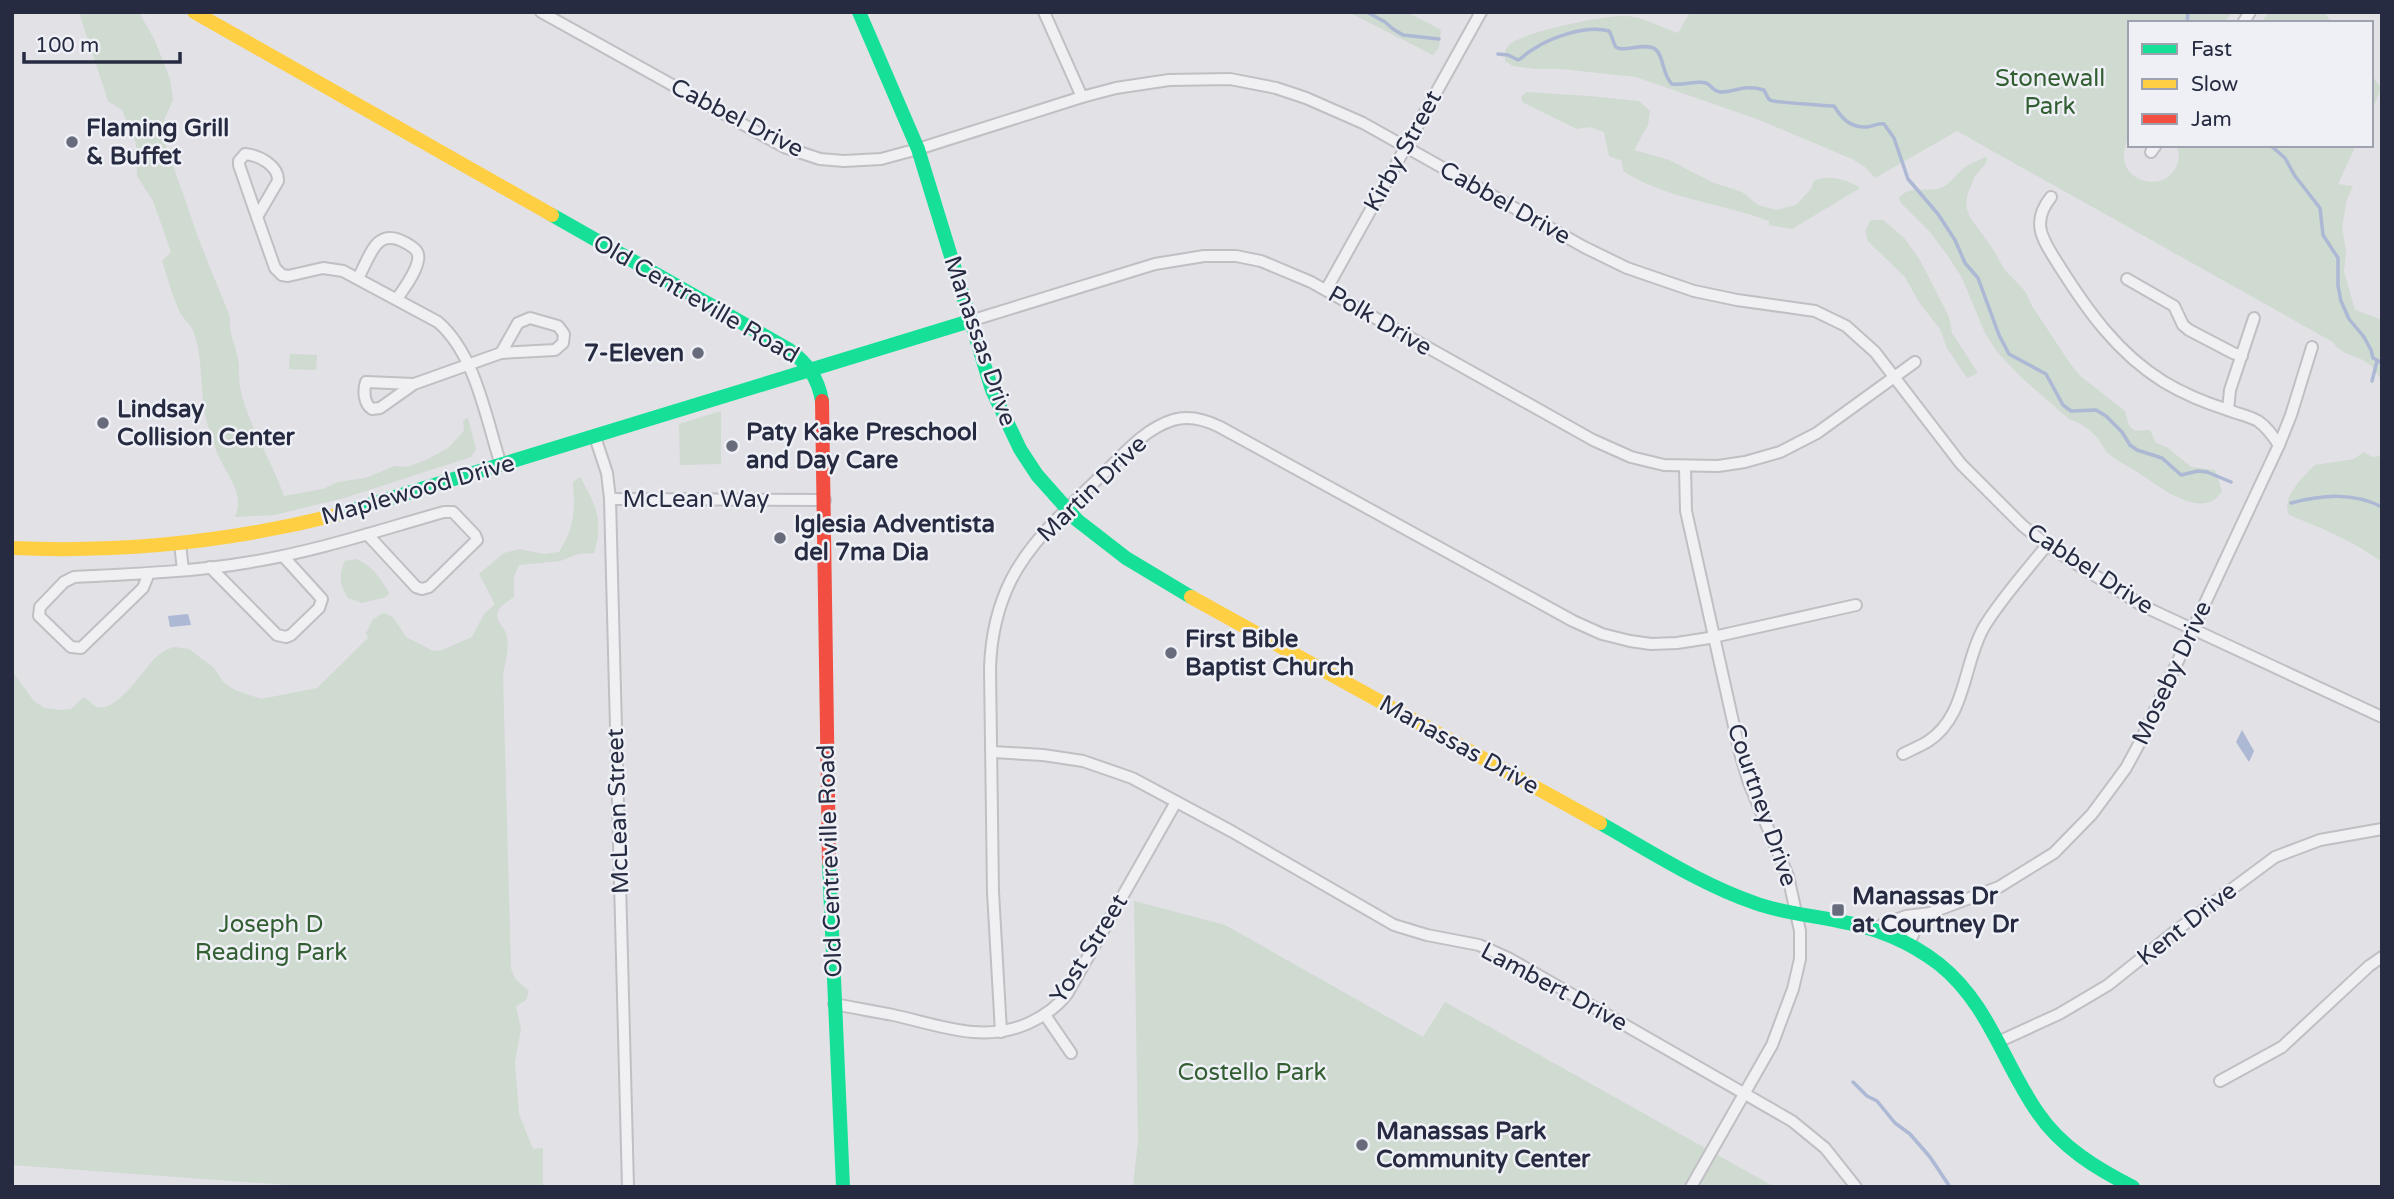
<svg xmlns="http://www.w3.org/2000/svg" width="2394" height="1199" font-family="'Varela Round',sans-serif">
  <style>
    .green { fill: #cfdad0 }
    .water { fill: #acb8d4 }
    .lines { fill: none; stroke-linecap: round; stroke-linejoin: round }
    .stream { stroke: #acb8d4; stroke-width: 3.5 }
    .street-casing { stroke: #bfbfc4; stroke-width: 14 }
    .street { stroke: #f0f0f3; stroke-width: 10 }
    .fast { stroke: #16e098; stroke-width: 14 }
    .slow { stroke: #ffcf43; stroke-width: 14 }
    .jam { stroke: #f24e42; stroke-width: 14 }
    .poi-dot { fill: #676b7b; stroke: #eef0f6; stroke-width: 2.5 }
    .labels { text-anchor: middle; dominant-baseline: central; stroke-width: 5; stroke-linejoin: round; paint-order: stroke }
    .park-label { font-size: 24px; fill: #325e32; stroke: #eef0f6 }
    .street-label { font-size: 24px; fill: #262b41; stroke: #eef0f6 }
    .poi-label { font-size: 24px; font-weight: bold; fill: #262b41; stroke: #eef0f6; text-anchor: start }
  </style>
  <rect width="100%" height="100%" fill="#e1e1e6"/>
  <!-- green -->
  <g class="green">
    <path d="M79 12H139L155 41 170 79 173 100 164 120 163 137 199 240 230 317C228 331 235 344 238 359 240 368 238 377 240 386 246 422 272 461 284 496L323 489 338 482 365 478 395 466 407 467 426 460 448 448 464 431 463 421 468 418 476 449 471 457 344 498 274 515 235 517C245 494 228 477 219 457 215 449 213 440 210 432 198 399 205 361 193 330 189 322 181 317 178 308 171 293 168 277 162 261L171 252 153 201 137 176 136 143 122 110 108 101Z"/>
    <polygon points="1348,12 1407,12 1441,30 1439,47 1433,55"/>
    <path d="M1690 12H2214L2216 15 2221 12H2232L2224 23H2130V135C2104 181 2168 199 2178 162 2180 156 2178 151 2177 145H2356L2338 184 2353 186 2347 199 2342 227 2346 251 2344 272 2355 310 2382 320V383C2368 349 2345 362 2333 342L1957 131 1875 178 1864 166 1852 159 1757 119 1636 77 1561 69H1537L1513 66 1505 61C1505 55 1504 51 1508 46 1521 32 1605 15 1625 16 1642 16 1662 28 1678 33Z"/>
    <polygon points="2269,12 2324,12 2332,23 2261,23"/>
    <polygon points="2371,74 2381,88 2371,113"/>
    <path d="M1526 92 1589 96 1639 101 1650 111 1648 125 1634 150 1669 160 1714 183 1742 192 1758 205 1776 210 1796 205 1811 189 1814 181C1828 174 1847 179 1860 188L1792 229 1769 225V221C1721 203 1667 199 1623 171L1622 161 1609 156 1604 132 1590 127 1577 129 1522 102 1521 97Z"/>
    <path d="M1985 157 1987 158 1986 163 1975 176 1967 196 1966 207 1971 219 1993 249 2004 269 2025 291 2032 306 2069 362 2080 376 2125 411 2129 426 2135 431 2150 430 2156 443 2168 448 2191 467 2215 470 2222 491C2203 523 2158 485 2137 472 2128 466 2118 461 2109 454 2105 451 2103 446 2100 441 2092 431 2082 423 2069 419L2021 377 1998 353 1985 333 1962 278 1948 256 1930 232 1901 203 1899 198C1909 185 1923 192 1937 189 1950 186 1955 175 1964 168 1970 163 1978 161 1985 157Z"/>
    <polygon points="1871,220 1883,220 1904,238 1920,260 1949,317 1952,333 1978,373 1967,378 1947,348 1940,329 1919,302 1905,277 1868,241 1865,231"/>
    <polygon points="290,354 317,355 316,370 289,369"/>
    <polygon points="721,411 721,464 680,465 679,424"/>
    <path d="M2364 452 2372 457 2382 456V562C2353 541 2322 528 2289 515 2281 497 2303 477 2315 465L2354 459Z"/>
    <path d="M580 477C596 505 604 521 594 553L578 554 560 561 519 565 514 576V597C509 601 500 605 498 612 495 621 502 624 505 631 511 645 505 662 503 676L511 969 516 980 529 991 526 1000 516 1006 521 1029 515 1062 519 1114 533 1149 543 1148V1187H315L12 1165V671L34 701 44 708 61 710 71 709 84 697C89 700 92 705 97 707 116 713 144 670 155 658 160 653 167 649 174 647L189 649 214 668 224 683 235 690 261 699 317 688 368 638 366 633 373 619 384 613 393 617 406 637 433 651 442 650 472 637 484 614 495 604 479 574 504 553 519 549 543 554 559 552C575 526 575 512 573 482Z"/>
    <path d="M356 559C372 565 381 579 389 593L386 597 362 603 348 598C340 585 338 575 345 561Z"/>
    <polygon points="1134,901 1225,925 1423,1037 1445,1002 1771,1185 1133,1187 1138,1140"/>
  </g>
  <!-- water -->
  <g class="water">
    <polygon points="188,614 191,625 170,627 168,616"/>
    <polygon points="2242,730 2254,751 2249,762 2236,742"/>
  </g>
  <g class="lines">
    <!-- stream -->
    <g class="stream">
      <polyline points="1367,12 1385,22 1393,29 1403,35 1439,39"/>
      <polyline points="2187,23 2188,12"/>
      <path d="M1498 54 1508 55 1518 60C1524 57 1526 53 1532 50 1551 37 1586 25 1609 31 1612 35 1613 43 1616 47 1623 53 1644 42 1655 49 1664 55 1662 75 1672 84 1683 86 1696 80 1706 83 1712 85 1712 91 1720 92 1737 92 1743 84 1764 90 1766 93 1767 98 1770 100 1774 103 1825 105 1834 106 1842 119 1851 128 1867 127 1874 126 1877 123 1884 124L1894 138 1908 179 1938 214 1955 240 1965 263 1978 278 1999 335 2009 354 2046 374 2063 405 2071 411 2096 410 2106 416 2122 432 2130 445 2137 450 2162 458 2181 475 2198 471 2207 472 2231 482"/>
      <polyline points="2270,145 2285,158 2295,176 2320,208 2323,235 2338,258 2338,286 2341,301 2349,319 2364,337 2371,350 2373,358 2382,363"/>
      <polyline points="2372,381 2377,361"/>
      <path d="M2291 503C2322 495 2353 492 2382 507"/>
      <polyline points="1853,1082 1867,1096 1877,1101 1895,1123 1910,1134 1930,1157 1950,1187"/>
    </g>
    <defs>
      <g id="street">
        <polyline points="541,12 784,147 820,159 844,161 881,159 918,149 1082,97 1116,88 1169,80 1230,79 1276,88 1306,98 1363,123 1584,247 1627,268 1694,291 1737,300 1815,311 1846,326 1875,352 1961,464 2023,526 2047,545 2143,606 2382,717"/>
        <polyline points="1044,12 1082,97"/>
        <polyline points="2243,23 2250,12"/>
        <polyline points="2151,152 2156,145"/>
        <path d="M245 154C259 155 279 166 278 181L257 217 239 165V161Z"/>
        <path d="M2051 197C2030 223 2043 240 2058 264 2087 310 2117 353 2164 382 2184 394 2206 403 2228 410 2238 414 2249 416 2258 421 2267 427 2273 436 2279 445"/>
        <path d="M257 217 275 268 282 275 288 276 323 268 343 271 438 322C476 355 486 419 501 465"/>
        <path d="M358 278C371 255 376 226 406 243 413 247 420 251 418 260 416 273 404 288 397 299"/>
        <polyline points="2127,279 2174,306 2183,325 2189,330 2233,353 2242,356"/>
        <polyline points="1326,290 1481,12"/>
        <polygon points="530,318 558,326 564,334 563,343 555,350 501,353 518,323"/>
        <polyline points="970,321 1155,264 1204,256 1236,256 1261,261 1311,282 1593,440 1631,457 1664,465 1718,466 1745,462 1780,452 1817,433 1915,362"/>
        <path d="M414 384 366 382C363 391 364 404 372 409L380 408 414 384 501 353"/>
        <polyline points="2228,410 2230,390 2254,318"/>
        <polyline points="595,437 607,473 610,499 628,1187"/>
        <polyline points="1685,467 1686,511 1740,753 1749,783 1788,876 1800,931 1800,959 1793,989 1772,1045 1691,1187"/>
        <polyline points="610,499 825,500"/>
        <polyline points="180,544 183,570"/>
        <polyline points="210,567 277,635 286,637 291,635 319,608 322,599 283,556"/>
        <path d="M149 573 143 588 81 648 71 647 39 616 40 607 64 582 74 577C133 574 193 572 251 562 317 551 380 530 444 512H453L475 535 477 540 429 587 422 589 416 587 367 534"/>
        <polyline points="993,752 1043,755 1083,761 1132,778 1231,831 1394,925 1427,935 1479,945 1510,959 1792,1121 1825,1148 1856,1187"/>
        <path d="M1903 754C1911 750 1920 746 1927 742 1967 717 1963 663 1984 627 2000 600 2027 570 2047 545"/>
        <polyline points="1872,929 1906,916 1930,913 1999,887 2054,853 2092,814 2126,768 2140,742 2279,445 2291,415 2312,347"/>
        <polyline points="1909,944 1918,923 1928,914"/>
        <path d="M834 1004C854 1008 873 1011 893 1015 939 1025 983 1044 1029 1023 1044 1016 1057 1007 1067 994L1176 802"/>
        <polyline points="1045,1015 1071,1053"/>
        <path d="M1001 1032 993 892 990 668C991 637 997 608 1011 580 1032 539 1069 507 1102 475 1123 455 1144 429 1173 420 1189 415 1206 420 1220 427L1573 621 1602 634 1630 641 1651 644 1677 643 1709 638 1856 605"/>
        <polyline points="2000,1041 2059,1014 2108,985 2178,929 2275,857 2320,840 2382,829"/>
        <polyline points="2220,1081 2282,1047 2369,966 2382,957"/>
      </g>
    </defs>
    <!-- street casing -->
    <use href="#street" class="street-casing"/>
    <!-- street -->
    <use href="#street" class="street"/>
    <!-- fast -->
    <g class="fast">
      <polyline points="859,12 918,149 992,390 1020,449 1037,475 1077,520 1126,558 1191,597"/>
      <path d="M552 215 788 349C807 363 818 377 822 401"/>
      <polyline points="336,515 970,321"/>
      <path d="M1600 823C1650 851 1700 884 1755 903 1782 913 1810 915 1838 921 1874 927 1909 941 1939 964 1989 1004 2003 1063 2038 1113 2061 1147 2097 1169 2133 1187"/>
      <polyline points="829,862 843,1187"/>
    </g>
    <!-- slow -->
    <g class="slow">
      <polyline points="194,12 552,215"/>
      <path d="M12 548C123 553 229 542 336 515"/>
      <polyline points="1191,597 1600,823"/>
    </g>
    <!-- jam -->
    <polyline class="jam" points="822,401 829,862"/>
  </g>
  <!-- markers -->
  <g class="poi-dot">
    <circle cx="72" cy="142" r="7"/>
    <circle cx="698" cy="353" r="7"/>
    <circle cx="103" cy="423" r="7"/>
    <circle cx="732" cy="446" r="7"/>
    <circle cx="780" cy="538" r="7"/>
    <circle cx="1171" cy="653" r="7"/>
    <rect x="1831" y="903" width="14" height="14" rx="3.5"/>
    <circle cx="1362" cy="1145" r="7"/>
  </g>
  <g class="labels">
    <!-- park labels -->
    <g class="park-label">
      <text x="2050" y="78">Stonewall<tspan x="2050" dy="28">Park</tspan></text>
      <text x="271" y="924">Joseph D<tspan x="271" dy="28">Reading Park</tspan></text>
      <text x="1252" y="1072">Costello Park</text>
    </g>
    <!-- street labels -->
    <g class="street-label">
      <text transform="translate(737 118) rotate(27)">Cabbel Drive</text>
      <text transform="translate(1403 151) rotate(-61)">Kirby Street</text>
      <text transform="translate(1505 203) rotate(29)">Cabbel Drive</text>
      <text transform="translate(696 299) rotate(30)">Old Centreville Road</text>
      <text transform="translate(1380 321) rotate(30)">Polk Drive</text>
      <text transform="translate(980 341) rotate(71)">Manassas Drive</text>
      <text transform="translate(1092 489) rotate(-44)">Martin Drive</text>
      <text transform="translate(418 490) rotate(-16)">Maplewood Drive</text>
      <text x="696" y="499">McLean Way</text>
      <text transform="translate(2090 569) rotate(33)">Cabbel Drive</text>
      <text transform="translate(2172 673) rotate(-65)">Moseby Drive</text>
      <text transform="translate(1459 745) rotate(29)">Manassas Drive</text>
      <text transform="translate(1762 805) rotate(71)">Courtney Drive</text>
      <text transform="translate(618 811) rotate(-92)">McLean Street</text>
      <text transform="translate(830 861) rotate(-92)">Old Centreville Road</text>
      <text transform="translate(2187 924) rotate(-38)">Kent Drive</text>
      <text transform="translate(1089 949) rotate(-58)">Yost Street</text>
      <text transform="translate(1554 987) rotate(28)">Lambert Drive</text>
    </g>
    <!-- poi labels -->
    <g class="poi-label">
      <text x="86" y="128">Flaming Grill<tspan x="86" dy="28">&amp; Buffet</tspan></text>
      <text x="684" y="353" text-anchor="end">7-Eleven</text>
      <text x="117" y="409">Lindsay<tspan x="117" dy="28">Collision Center</tspan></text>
      <text x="746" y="432">Paty Kake Preschool<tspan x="746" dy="28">and Day Care</tspan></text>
      <text x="794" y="524">Iglesia Adventista<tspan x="794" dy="28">del 7ma Dia</tspan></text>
      <text x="1185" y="639">First Bible<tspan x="1185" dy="28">Baptist Church</tspan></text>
      <text x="1852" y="896">Manassas Dr<tspan x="1852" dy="28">at Courtney Dr</tspan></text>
      <text x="1376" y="1131">Manassas Park<tspan x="1376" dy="28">Community Center</tspan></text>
    </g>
  </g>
  <!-- border -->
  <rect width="2394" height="1199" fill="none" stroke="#262b41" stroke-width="28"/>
  <!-- legend -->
  <rect x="2128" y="21" width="245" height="126" fill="#eef0f6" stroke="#9ea1ae" stroke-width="2"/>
  <rect x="2142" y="44" width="35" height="10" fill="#16e098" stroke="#9ea1ae" stroke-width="2"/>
  <text x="2191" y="56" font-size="21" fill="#262b41">Fast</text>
  <rect x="2142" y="79" width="35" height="10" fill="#ffcf43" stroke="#9ea1ae" stroke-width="2"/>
  <text x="2191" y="91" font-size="21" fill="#262b41">Slow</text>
  <rect x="2142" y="114" width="35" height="10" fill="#f24e42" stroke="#9ea1ae" stroke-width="2"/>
  <text x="2191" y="126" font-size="21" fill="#262b41">Jam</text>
  <!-- scale -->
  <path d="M24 52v10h156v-10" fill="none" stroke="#262b41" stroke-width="3.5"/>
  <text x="35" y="52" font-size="21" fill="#262b41" stroke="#eef0f6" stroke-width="5" paint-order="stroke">100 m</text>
</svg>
